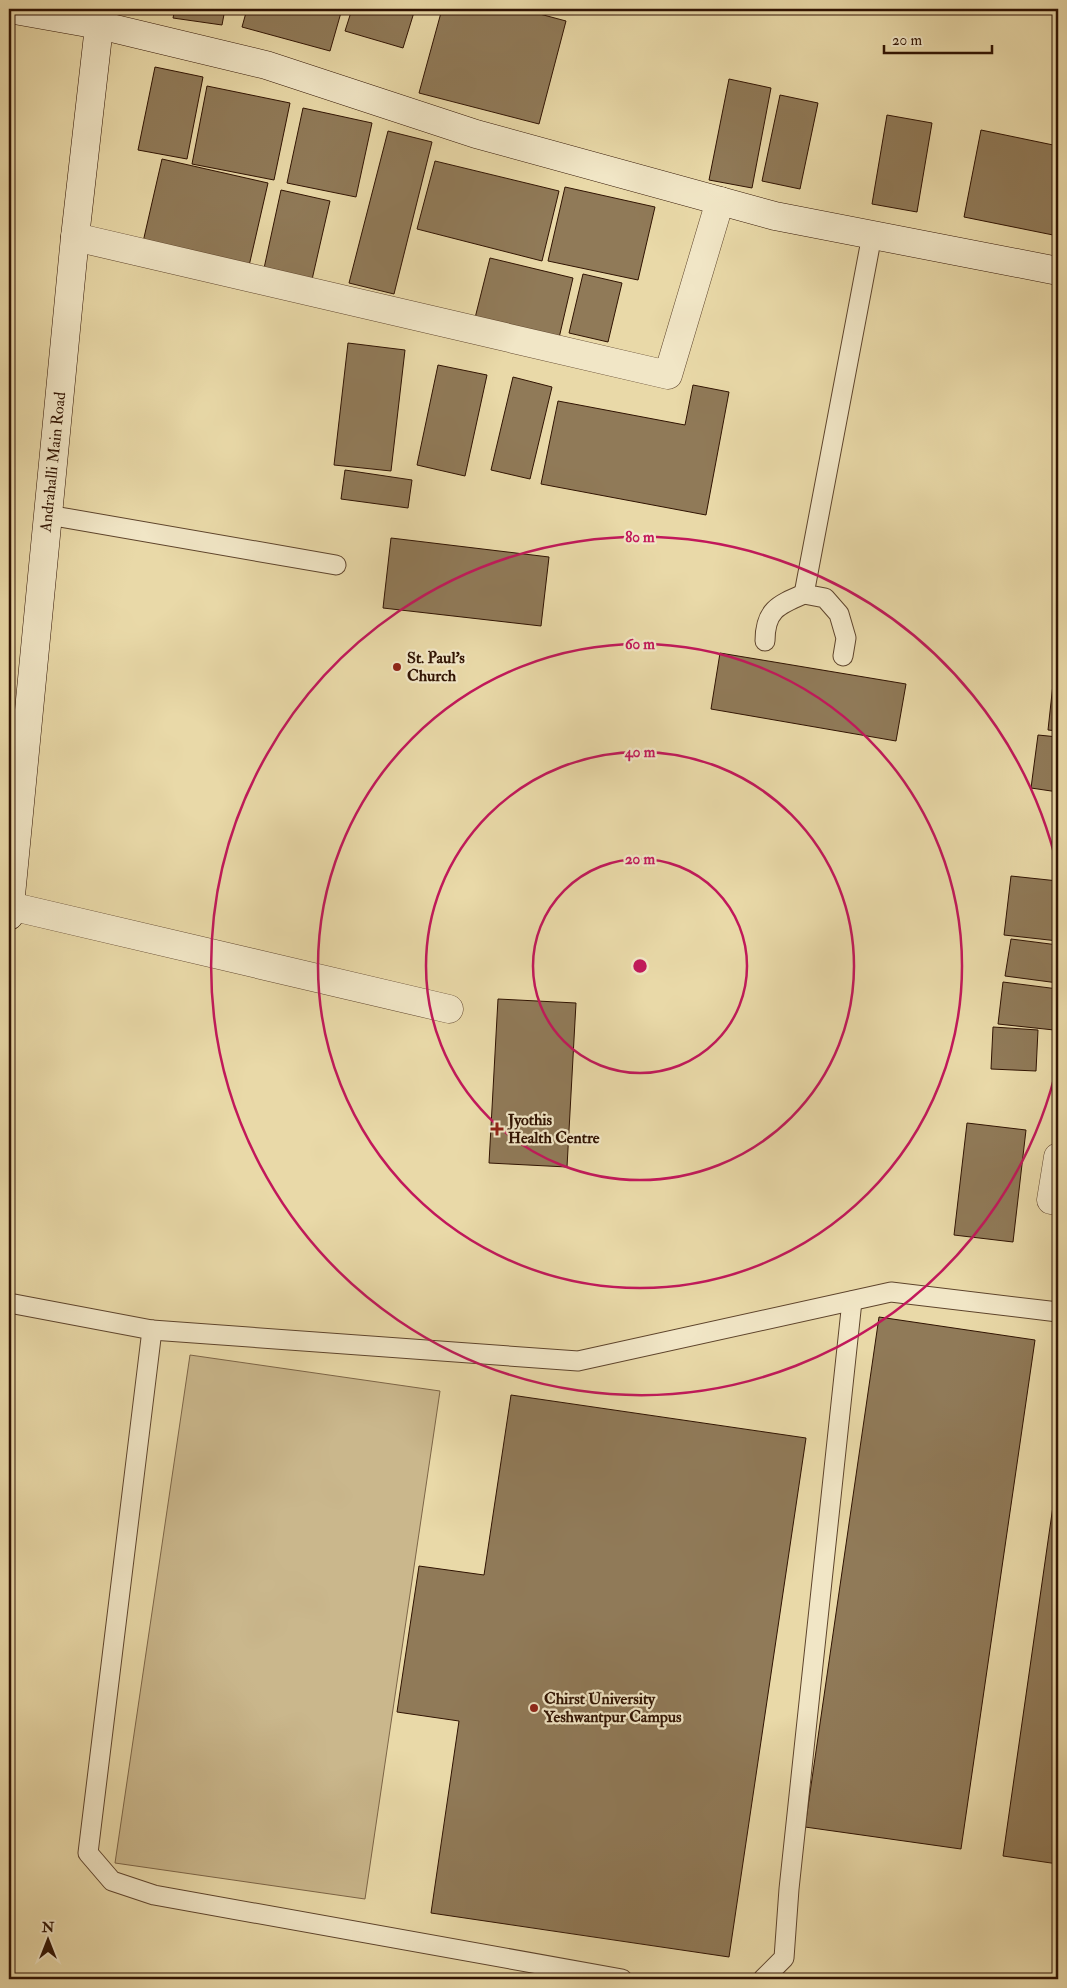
<svg xmlns="http://www.w3.org/2000/svg" width="1067" height="1988" font-family="'IM FELL Double Pica',serif">
  <style>
    .green { fill: #cab78c; stroke: #7d6547 }
    .building { fill: #907a58; stroke: #301302 }
    .lines { fill: none; stroke-linecap: round; stroke-linejoin: round }
    .lane-casing { stroke: #5e442c; stroke-width: 21 }
    .street-casing { stroke: #5e442c; stroke-width: 29 }
    .secondary-casing { stroke: #301302; stroke-width: 29 }
    .lane { stroke: #f1e6c6; stroke-width: 19 }
    .street { stroke: #f1e6c6; stroke-width: 28 }
    .secondary { stroke: #f1e6c6; stroke-width: 28 }
    .ring { fill: none; stroke: #c2185b; stroke-width: 2.5 }
    .poi-dot { fill: #8f2418; stroke: #f1e6c6; stroke-width: 2 }
    .labels { text-anchor: middle; dominant-baseline: central; stroke-width: 4.5; stroke-linejoin: round; paint-order: stroke }
    .street-label { font-size: 16px; fill: #301302; stroke: #f1e6c6 }
    .poi-label { font-size: 16px; font-weight: bold; fill: #301302; stroke: #f1e6c6; text-anchor: start }
    .centre { fill: #c2185b; stroke: #f1e6c6; stroke-width: 2.5 }
    .ring-label { font-size: 15px; text-anchor: middle; font-weight: bold; fill: #c2185b; stroke: #f1e6c6; stroke-width: 4.5; stroke-linejoin: round; paint-order: stroke }
  </style>
  <rect width="100%" height="100%" fill="#e9d9a8"/>
  <filter id="stains"><feTurbulence type="fractalNoise" baseFrequency=".004" numOctaves="4"/><feColorMatrix values="0 0 0 0 .2 0 0 0 0 .09 0 0 0 0 .02 0 0 0 .5 -.17"/></filter>
  <radialGradient id="worn" r=".72"><stop offset=".6" stop-color="#630" stop-opacity="0"/><stop offset="1" stop-color="#630" stop-opacity=".3"/></radialGradient>
  <!-- green -->
  <polygon class="green" points="190,1355 440,1391 365,1899 115,1863"/>
  <!-- building -->
  <g class="building">
    <polygon points="175,9 225,9 222,25 173,18"/>
    <polygon points="247,9 342,9 330,51 242,27"/>
    <polygon points="352,9 415,9 403,48 345,31"/>
    <polygon points="442,9 521,9 566,21 539,124 419,93"/>
    <polygon points="155,67 203,77 187,159 138,150"/>
    <polygon points="729,79 771,88 752,188 709,180"/>
    <polygon points="207,86 290,103 274,180 192,164"/>
    <polygon points="780,95 818,103 800,189 762,181"/>
    <polygon points="303,108 372,123 356,197 287,183"/>
    <polygon points="887,115 932,123 917,212 872,204"/>
    <polygon points="981,130 1058,146 1058,236 964,217"/>
    <polygon points="388,131 432,142 394,294 349,283"/>
    <polygon points="162,159 268,183 249,266 143,242"/>
    <polygon points="435,161 559,191 542,261 417,229"/>
    <polygon points="565,187 655,207 638,280 548,261"/>
    <polygon points="281,190 330,201 311,284 263,273"/>
    <polygon points="490,258 573,278 559,338 475,318"/>
    <polygon points="583,274 622,283 608,342 569,333"/>
    <polygon points="348,343 405,350 391,471 334,465"/>
    <polygon points="438,365 487,375 465,476 417,465"/>
    <polygon points="513,377 552,387 530,479 491,470"/>
    <polygon points="693,385 729,392 706,515 541,484 558,401 685,425"/>
    <polygon points="345,470 412,480 408,508 341,499"/>
    <polygon points="391,538 549,557 541,626 383,608"/>
    <polygon points="720,653 906,684 896,741 711,709"/>
    <polygon points="1053,684 1058,684 1058,731 1048,730"/>
    <polygon points="1038,735 1058,737 1058,792 1031,788"/>
    <polygon points="1011,876 1058,881 1058,941 1004,935"/>
    <polygon points="1011,939 1058,945 1058,983 1005,976"/>
    <polygon points="1003,982 1058,989 1054,1030 998,1024"/>
    <polygon points="498,999 576,1003 567,1167 489,1163"/>
    <polygon points="993,1027 1038,1030 1036,1071 991,1069"/>
    <polygon points="967,1123 1026,1130 1013,1242 954,1235"/>
    <polygon points="879,1317 1035,1340 961,1849 805,1827"/>
    <polygon points="511,1395 806,1438 729,1957 431,1913 459,1721 397,1712 419,1566 484,1575"/>
    <polygon points="1058,1471 1058,1864 1003,1856"/>
  </g>
  <g class="lines">
    <defs>
      <g id="lane">
        <polyline points="48,515 336,565"/>
        <path d="M765 641C765 610 778 605 804 594"/>
        <polyline points="843,656 846,638 839,614 825,598 804,594 872,235"/>
        <polyline points="9,1303 152,1330 578,1361 891,1292 1058,1312"/>
        <polyline points="152,1330 88,1853 112,1881 154,1895 622,1979"/>
        <polyline points="763,1979 784,1958 789,1889 852,1301"/>
      </g>
      <g id="street">
        <polyline points="75,237 668,375 720,201"/>
        <polyline points="10,906 449,1009"/>
        <polyline points="1051,1200 1058,1157"/>
      </g>
      <g id="secondary">
        <polyline points="9,9 99,25 266,65 476,134 775,216 1058,271"/>
        <polyline points="9,916 75,237 101,9"/>
      </g>
    </defs>
    <!-- lane casing -->
    <use href="#lane" class="lane-casing"/>
    <!-- street casing -->
    <use href="#street" class="street-casing"/>
    <!-- secondary casing -->
    <use href="#secondary" class="secondary-casing"/>
    <!-- lane -->
    <use href="#lane" class="lane"/>
    <!-- street -->
    <use href="#street" class="street"/>
    <!-- secondary -->
    <use href="#secondary" class="secondary"/>
  </g>
  <!-- distance rings -->
  <g class="ring">
    <circle cx="640" cy="966" r="107"/>
    <circle cx="640" cy="966" r="214"/>
    <circle cx="640" cy="966" r="322"/>
    <path d="M1058 1063A429 429 0 1 1 1058 869"/>
  </g>
  <!-- markers -->
  <g class="poi-dot">
    <circle cx="397" cy="667" r="5"/>
    <path d="M494.5 1121.5h5v5h5v5h-5v5h-5v-5h-5v-5h5z"/>
    <circle cx="534" cy="1708" r="5"/>
  </g>
  <g class="labels">
    <!-- street labels -->
    <g class="street-label">
      <text transform="translate(53 462) rotate(-84)">Andrahalli Main Road</text>
    </g>
    <!-- poi labels -->
    <g class="poi-label">
      <text x="407" y="658">St. Paul's<tspan x="407" dy="18">Church</tspan></text>
      <text x="508" y="1120">Jyothis<tspan x="508" dy="18">Health Centre</tspan></text>
      <text x="544" y="1699">Chirst University<tspan x="544" dy="18">Yeshwantpur Campus</tspan></text>
    </g>
  </g>
  <circle cx="640" cy="966" r="8" class="centre"/>
  <g class="ring-label">
    <text x="640" y="542">80 m</text>
    <text x="640" y="649">60 m</text>
    <text x="640" y="757">40 m</text>
    <text x="640" y="864">20 m</text>
  </g>
  <!-- margin -->
  <rect width="1067" height="1988" fill="none" stroke="#e9d9a8" stroke-width="30"/>
  <rect x="10" y="10" width="1047" height="1968" fill="none" stroke="#301302" stroke-width="2.5"/>
  <rect x="15" y="15" width="1037" height="1958" fill="none" stroke="#301302"/>
  <!-- north arrow -->
  <g transform="translate(48 1940)" stroke="#f1e6c6" stroke-width="4" paint-order="stroke">
  <path d="M0-4L9 19L0 12L-9 19Z" fill="#301302"/>
  <text y="-8" font-size="14" font-weight="bold" text-anchor="middle" fill="#301302">N</text>
  </g>
  <!-- scale -->
  <path d="M884 45v8h108v-8" fill="none" stroke="#301302" stroke-width="2.5"/>
  <text x="892" y="45" font-size="15" fill="#301302" stroke="#f1e6c6" stroke-width="4" paint-order="stroke">20 m</text>
  <rect width="100%" height="100%" filter="url(#stains)"/>
  <rect width="100%" height="100%" fill="url(#worn)"/>
</svg>
